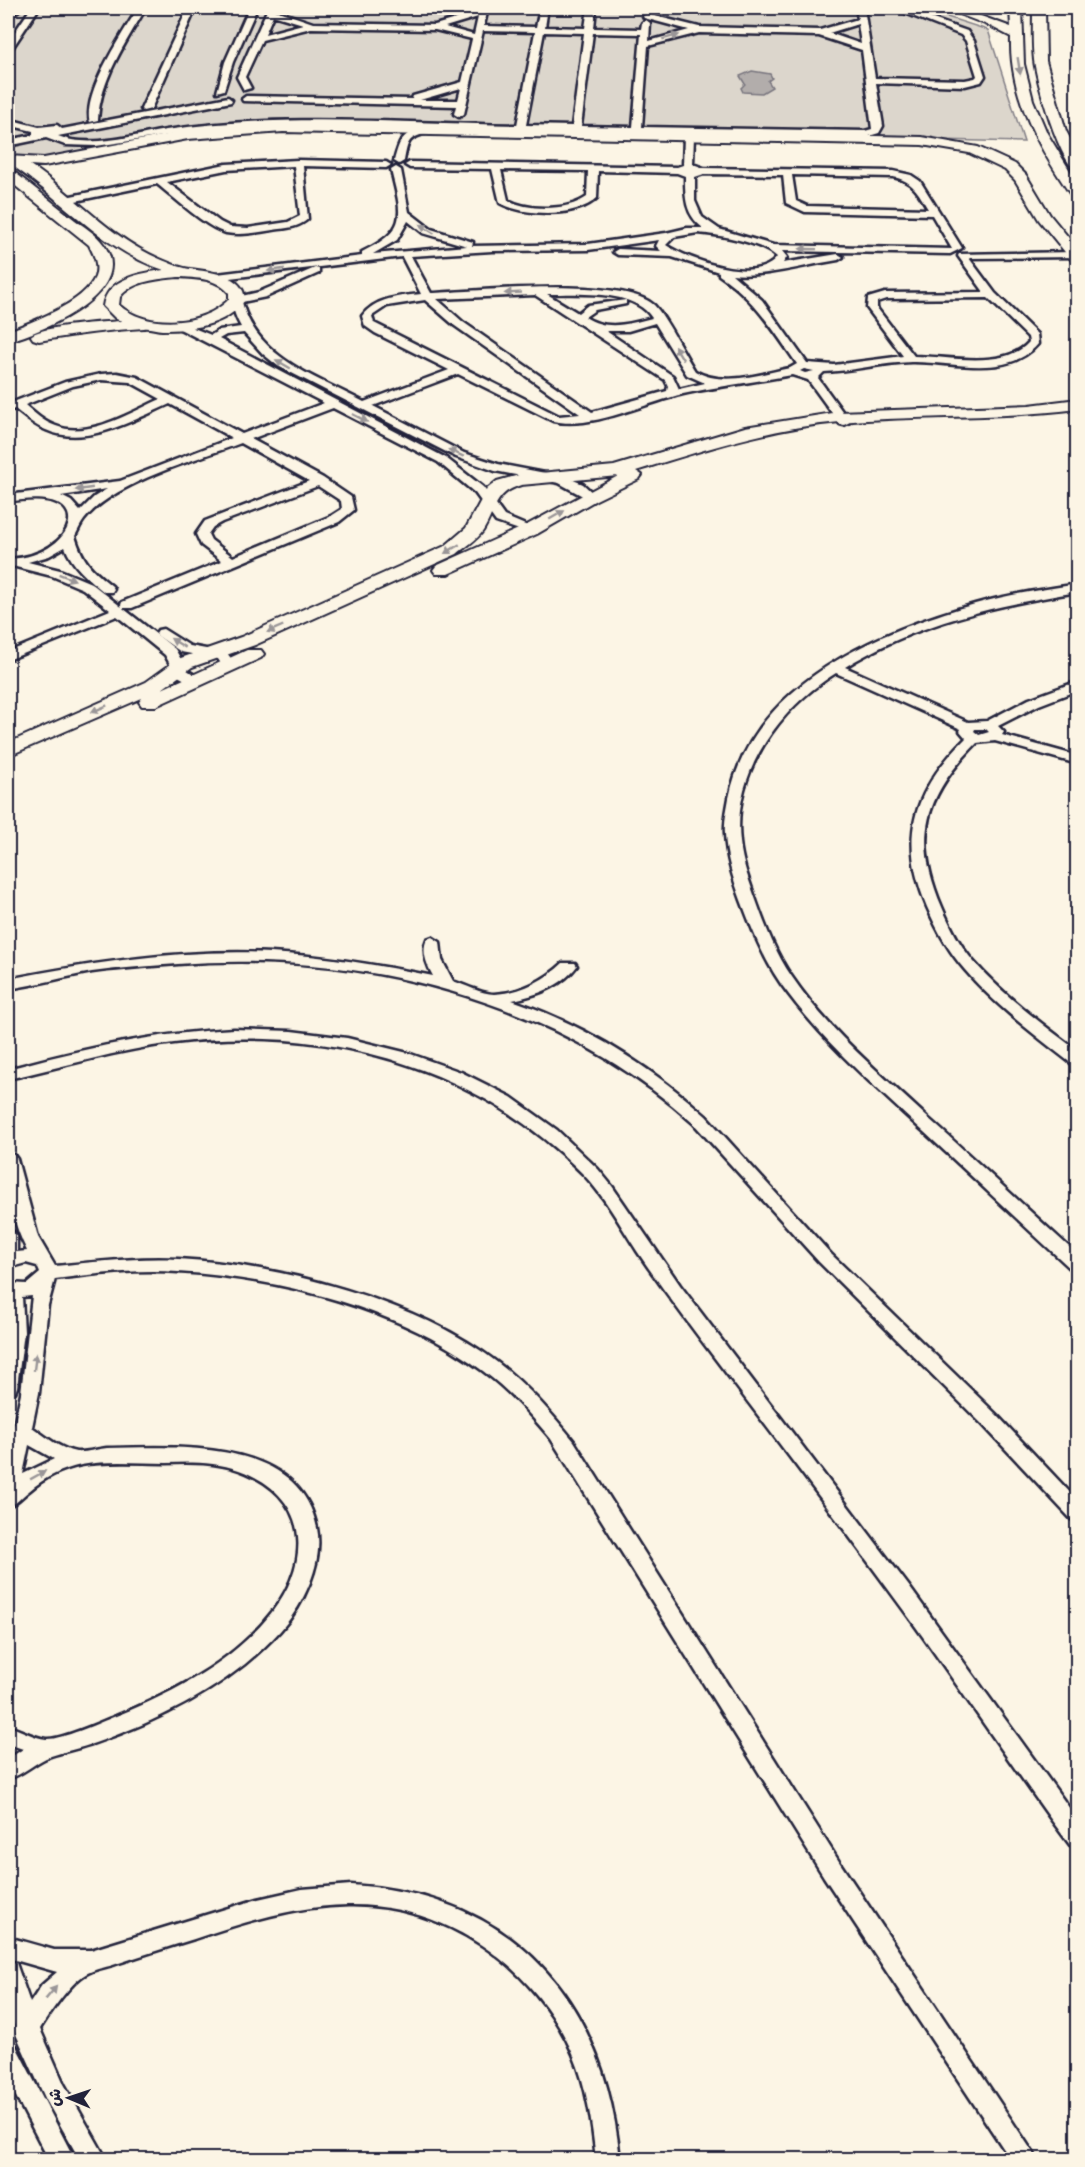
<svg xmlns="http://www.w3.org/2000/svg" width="1085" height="2167" font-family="Delius,'Playpen Sans Arabic',sans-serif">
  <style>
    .green { fill: #dcd6cc; stroke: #7f7c84; stroke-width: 1.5 }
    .water { fill: #b2adab; stroke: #78757e; stroke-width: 1.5 }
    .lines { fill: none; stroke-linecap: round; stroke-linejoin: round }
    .street-casing { stroke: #22223b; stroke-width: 5 }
    .secondary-casing { stroke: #22223b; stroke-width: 4 }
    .street { fill: #fcf5e5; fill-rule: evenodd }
    .secondary { fill: #fcf5e5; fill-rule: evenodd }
    .oneway { fill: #9a9698 }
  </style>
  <rect width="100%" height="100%" fill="#fcf5e5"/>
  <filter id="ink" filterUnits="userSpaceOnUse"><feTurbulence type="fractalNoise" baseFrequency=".0167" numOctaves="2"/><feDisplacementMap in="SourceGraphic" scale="12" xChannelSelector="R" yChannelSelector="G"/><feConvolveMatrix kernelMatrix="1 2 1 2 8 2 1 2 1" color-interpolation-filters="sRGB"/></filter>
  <g filter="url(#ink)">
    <!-- green -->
    <polygon class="green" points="8,8 919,8 988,30 1024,142 299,125 161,136 44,158 17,156 8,148"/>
    <!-- water -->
    <polygon class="water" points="752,71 770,74 772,78 768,81 772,87 762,93 743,92 741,88 745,84 740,76"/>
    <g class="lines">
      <defs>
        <g id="street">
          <polygon points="14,8 22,8 8,18 8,12"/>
          <polygon points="31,8 39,8 11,50 8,50 8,42"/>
          <path d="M138 8H146C126 42 100 80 98 120L90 122C82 93 123 33 138 8Z"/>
          <polygon points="188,8 196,8 151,109 143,111 141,109"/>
          <polygon points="249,8 257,8 233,62 224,90 217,92 225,62"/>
          <path d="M268 8H276L275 10 313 23 435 25 479 12 480 8H488L484 26 536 27 540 8H548L545 27 585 28 588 8H596L594 28 641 29 642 23 646 20 650 23 649 41 689 30 644 18 643 16 647 14 699 27 820 30 858 19 856 8H864L875 78 965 80 975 78 977 76 966 41 961 35 892 8H902L967 31 974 41 985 76 981 82 965 86 876 83 883 126 879 133 866 137 691 134 694 136 693 164 704 168 893 171 911 175 920 181 962 248 950 254 782 251 787 257 783 263 838 254 843 257 838 260C805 265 763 278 732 274L762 300 807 363 834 365 903 356 867 308 868 298 885 293 984 292 958 256 959 254 1074 252 1078 253V257L969 258 995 293 1037 334 1038 344C1008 380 951 361 911 362 882 363 853 371 824 372L818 378 850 422 844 425 840 424 808 380 792 375C755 382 719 386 683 394 646 403 591 430 553 421L458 374 373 406 464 453 498 464 566 477 583 484 596 496 590 500 559 483 495 471 456 457 278 366 263 354 244 333 226 335 219 339 446 458 483 487 504 516 537 530 531 534 496 522 475 493 438 462 333 408 251 439 323 478 351 497 354 510 339 522 132 608H122L121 605 122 602 222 561 201 545 196 534 205 521 309 481 241 443C196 460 113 482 84 520 80 525 78 531 75 536 83 562 92 570 112 586L114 589 112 592H104C88 579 72 566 65 547L49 556 28 562 60 570 91 583 175 649 187 670 203 680 201 683H191L176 675 165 655 117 616 8 660V652L110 610 83 589 52 576 8 565V559C76 557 102 484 8 502V495L120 481 232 438 170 404C133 420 86 448 46 430 35 426 25 417 15 409L8 411V404L65 382 101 374 117 373 137 377 242 434 324 403 172 325 177 322 181 323 211 335 219 330 241 327C236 318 231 306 233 298L259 292 315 268 319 269V273L266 297 242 302C257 359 317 377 364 402L449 370 375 333 365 326 362 316C375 298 400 296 421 294L402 257 213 280 209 279V275L362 256V252C409 229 402 215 391 170L396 167 401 170 409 212 431 229 473 242 472 246 588 244 666 233 687 228H703C685 214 685 198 685 176L677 173 598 171 597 198C577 218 523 216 500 203L492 169 410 168 405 165 410 162 677 167 683 165 684 136 687 134 428 129V133C407 138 408 141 404 161L399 164 394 161C399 142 401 134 421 129L284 127 190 132 96 146 65 145 46 138 8 146V140L33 135V131L8 125V119L39 127 57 125 62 129 228 97 232 100 231 102 58 136C90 149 134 135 166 130 279 113 403 123 517 125L535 32 483 31 464 114 459 117 454 114 456 106 243 101 242 99 246 96 412 99 413 96 462 82 472 39 435 30 311 28 262 40 245 77 251 88 244 90 237 77ZM273 15 303 24 265 34ZM478 17 474 35 445 27ZM858 24 861 44 829 33ZM544 32 584 33 572 126 526 125ZM593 33 641 34 633 127 581 126ZM699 33 819 36 862 50 872 129 865 131 642 127 648 46ZM461 88 458 100H420ZM501 170 588 171 587 197C568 211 528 211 508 200ZM704 174 783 175 786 203 805 212 932 215 952 249 773 245 719 229 702 217 695 201V177ZM792 175 893 177C913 181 918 192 928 209L807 206 796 201ZM408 221 423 233 467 246 373 254 397 240ZM698 233C720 235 761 242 777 257 758 285 689 260 666 245L674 237ZM659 240 656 246 661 251 618 249 613 252 618 255 672 257 719 272V275C754 298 774 331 797 364L790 368C760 374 723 387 695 371 685 355 665 316 654 305 622 276 477 291 431 293L411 256 492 251 588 250ZM547 294C577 294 634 289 652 318 629 324 606 331 585 317L595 310 626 304V300L588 305 578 313ZM535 295 665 380 668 386 667 391 592 412 463 322 437 299ZM988 298 1028 337 1029 342C1005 370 948 356 914 356L877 308V302L886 299ZM425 300 455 326 580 414 559 416 374 323 372 316 387 306ZM655 323 687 375 705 383 679 389 673 376 606 331H628ZM804 369 814 371 805 373 800 371ZM101 380 130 382 161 399C131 412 89 439 56 426 44 422 34 413 25 405L73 386ZM318 486 341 501 342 509 331 516 233 557 211 540 208 534 213 527 222 522ZM107 489 94 497 80 511 71 501 61 496Z"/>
          <path d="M298 160 386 162 391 165 386 168 303 166 308 219C298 228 286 228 273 230 258 232 242 236 226 233 205 227 175 198 157 184L66 203 61 200 66 197 226 164ZM294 166 300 216 288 222 248 228 230 227 220 222 167 182 226 170Z"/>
          <path d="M1078 584V592C996 605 916 623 845 667L968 722 987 721 1029 699 1078 681V690L1039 705 998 726 1004 732 1002 735 1078 756V764L995 741 977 743C925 795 912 837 942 907 950 926 960 946 974 962 1004 996 1042 1024 1078 1051V1065L1072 1064C1035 1035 996 1006 965 970 949 952 937 930 927 907 898 837 913 791 966 738L960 731 961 729 836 673C780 708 732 772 740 842 742 863 750 883 757 903 766 928 776 954 792 977 828 1030 880 1073 927 1117 978 1162 1027 1209 1078 1255V1272L1072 1270C1022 1224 973 1177 923 1131 873 1085 821 1040 781 984 763 958 752 929 741 900 733 878 726 857 725 834 724 821 727 810 729 798 752 685 875 632 975 604 1008 594 1043 590 1078 584ZM975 729H986L989 732 979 735 974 731Z"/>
          <polygon points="163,629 190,646 227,653 236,665 229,669 224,668 218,659 181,652 158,636 156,633 158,630"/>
          <path d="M432 937 440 942 442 960 453 981C465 985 482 994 494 994 520 993 545 980 563 963H575L577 966C562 986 536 996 512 1000 583 1024 650 1066 706 1116L831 1254 997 1415 1078 1501V1521L1071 1519 983 1425 819 1262 694 1124C557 999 361 950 178 964 150 966 121 968 92 972 64 977 36 985 8 989V979C95 962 182 949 271 953 326 956 379 965 433 976 427 965 421 951 427 939Z"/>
          <path d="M234 1029 291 1031 347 1038 408 1053 461 1072 511 1097 557 1130 598 1169 612 1186 680 1285 908 1585 1078 1820V1847L1070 1845 1050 1818C1005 1755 961 1690 916 1627 852 1539 786 1452 720 1365 692 1328 663 1290 637 1251 620 1225 605 1197 584 1175 477 1065 324 1024 174 1043 117 1050 63 1067 8 1079V1069C86 1048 153 1033 234 1029Z"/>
          <path d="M8 1153 14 1155 17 1159 38 1237 55 1266C96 1262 137 1257 178 1259 279 1265 417 1300 498 1363 527 1385 551 1413 574 1441L840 1863 1038 2160H1011L824 1877 551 1439C530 1414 509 1390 483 1371 401 1309 280 1278 178 1272 137 1269 96 1274 55 1279L48 1305 39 1393 32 1427C45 1436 60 1449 76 1452 85 1453 97 1449 107 1448 176 1447 299 1437 317 1528 324 1563 303 1606 280 1631 231 1685 163 1719 95 1743 81 1748 66 1751 51 1756 36 1761 23 1775 8 1779V1759L23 1749 8 1744V1726C20 1729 34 1738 46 1739 60 1740 97 1724 111 1718 169 1695 233 1663 272 1612 314 1558 308 1495 239 1470 216 1462 191 1462 167 1463 139 1463 109 1460 81 1465 62 1469 44 1478 29 1491 21 1497 17 1504 8 1506V1454L21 1393 32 1296 22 1297 24 1332 17 1387 15 1392 8 1394V1283L27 1284 40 1273 37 1266 26 1263 8 1268V1230L14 1232 17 1236V1252L27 1251C12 1221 4 1185 8 1153ZM29 1445 54 1459 23 1474Z"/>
          <path d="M351 1885C515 1895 605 2000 620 2160H596C592 2123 587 2087 573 2054 535 1966 445 1903 348 1905 295 1906 244 1922 194 1939 168 1947 142 1955 116 1964 108 1967 98 1968 90 1972 72 1979 50 2013 40 2029L64 2084 107 2160H80L46 2100 14 2030 15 2027 8 2004V1960L16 1963 30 2003 42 1985 57 1972 8 1958V1937L54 1950H91L258 1899 302 1889Z"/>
          <polygon points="8,2043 16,2046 75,2160 49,2160 8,2081"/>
        </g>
        <g id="secondary">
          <path d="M943 8H959L1011 27 1010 8H1022L1024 64 1033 100 1047 133 1078 184V199L1073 198C1040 150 1009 97 1011 37L990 26Z"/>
          <path d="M1033 8H1045L1046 61 1066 131 1078 153V171C1060 166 1036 79 1034 60 1032 43 1033 25 1033 8Z"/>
          <path d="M283 124 922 137 978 147 1015 164 1026 175 1050 215 1078 249V263L1073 262 1039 220 1015 180 1005 170 969 153 922 145 283 132 188 139 44 166 30 165C74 194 110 238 160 259 169 263 182 268 190 269 210 272 244 274 245 300 226 326 191 330 162 330 156 330 149 327 144 328 109 330 73 335 39 341L33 339 31 336C40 326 106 322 122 321L116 319 103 306C107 278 141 273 164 270 104 251 61 198 10 164L8 161V156L44 158 188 131ZM178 277C197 278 216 278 229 293V299C204 326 147 330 119 305L120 297C132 281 159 279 178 277Z"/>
          <path d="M8 170 13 171C34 187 54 204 75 220 83 226 93 232 100 240 144 289 44 332 8 341V331C32 322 84 303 95 277 99 265 94 255 89 245L8 180Z"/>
          <path d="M1078 399V409C999 419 919 415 840 422 770 428 703 450 636 471L642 475 639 479 596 500 537 534 448 574H436L433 570 436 566 525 526 618 476 521 485C494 493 496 510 483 531 477 540 465 547 457 554L255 645 192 667 162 689 247 650H261L264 654 261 658 156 706H142L139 702 142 698 8 756V743L146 682 178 659 241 637 445 546 466 528 487 489 497 481 519 475 614 466 745 427 839 412 1029 405Z"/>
        </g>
      </defs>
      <!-- street casing -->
      <use href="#street" class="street-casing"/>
      <!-- secondary casing -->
      <use href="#secondary" class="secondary-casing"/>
      <!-- street -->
      <use href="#street" class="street"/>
      <!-- secondary -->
      <use href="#secondary" class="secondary"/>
    </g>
    <!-- one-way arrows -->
    <defs><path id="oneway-solid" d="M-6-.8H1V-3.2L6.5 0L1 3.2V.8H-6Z" transform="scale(1.5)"/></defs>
    <g class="oneway">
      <use href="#oneway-solid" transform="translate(671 37) rotate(-15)"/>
      <use href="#oneway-solid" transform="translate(1019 66) rotate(81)"/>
      <use href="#oneway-solid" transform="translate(427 229) rotate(-148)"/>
      <use href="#oneway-solid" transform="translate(808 249) rotate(-179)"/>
      <use href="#oneway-solid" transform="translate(276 270) rotate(172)"/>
      <use href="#oneway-solid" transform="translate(513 293) rotate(177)"/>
      <use href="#oneway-solid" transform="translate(679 353) rotate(-121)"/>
      <use href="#oneway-solid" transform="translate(283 364) rotate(-150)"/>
      <use href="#oneway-solid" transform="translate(360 418) rotate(27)"/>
      <use href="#oneway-solid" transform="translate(456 453) rotate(-155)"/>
      <use href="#oneway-solid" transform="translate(84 489) rotate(172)"/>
      <use href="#oneway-solid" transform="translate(557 515) rotate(-30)"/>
      <use href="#oneway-solid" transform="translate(452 549) rotate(149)"/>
      <use href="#oneway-solid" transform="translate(67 577) rotate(21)"/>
      <use href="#oneway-solid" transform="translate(275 629) rotate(157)"/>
      <use href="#oneway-solid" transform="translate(178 643) rotate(-148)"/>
      <use href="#oneway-solid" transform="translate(99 709) rotate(156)"/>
      <use href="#oneway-solid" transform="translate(35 1362) rotate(-83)"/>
      <use href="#oneway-solid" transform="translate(38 1475) rotate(-29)"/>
      <use href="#oneway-solid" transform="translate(51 1993) rotate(-50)"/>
    </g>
  </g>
  <!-- margin -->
  <rect width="1085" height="2167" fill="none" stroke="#fcf5e5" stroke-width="30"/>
  <rect x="15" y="15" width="1055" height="2137" fill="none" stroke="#22223b" stroke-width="2" filter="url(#ink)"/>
  <!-- north arrow -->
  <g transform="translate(69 2098) rotate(272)" stroke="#fcf5e5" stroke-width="4.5" paint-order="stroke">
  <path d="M0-4.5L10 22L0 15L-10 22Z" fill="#22223b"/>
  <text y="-9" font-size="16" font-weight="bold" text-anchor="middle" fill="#22223b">ش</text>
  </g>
</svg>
